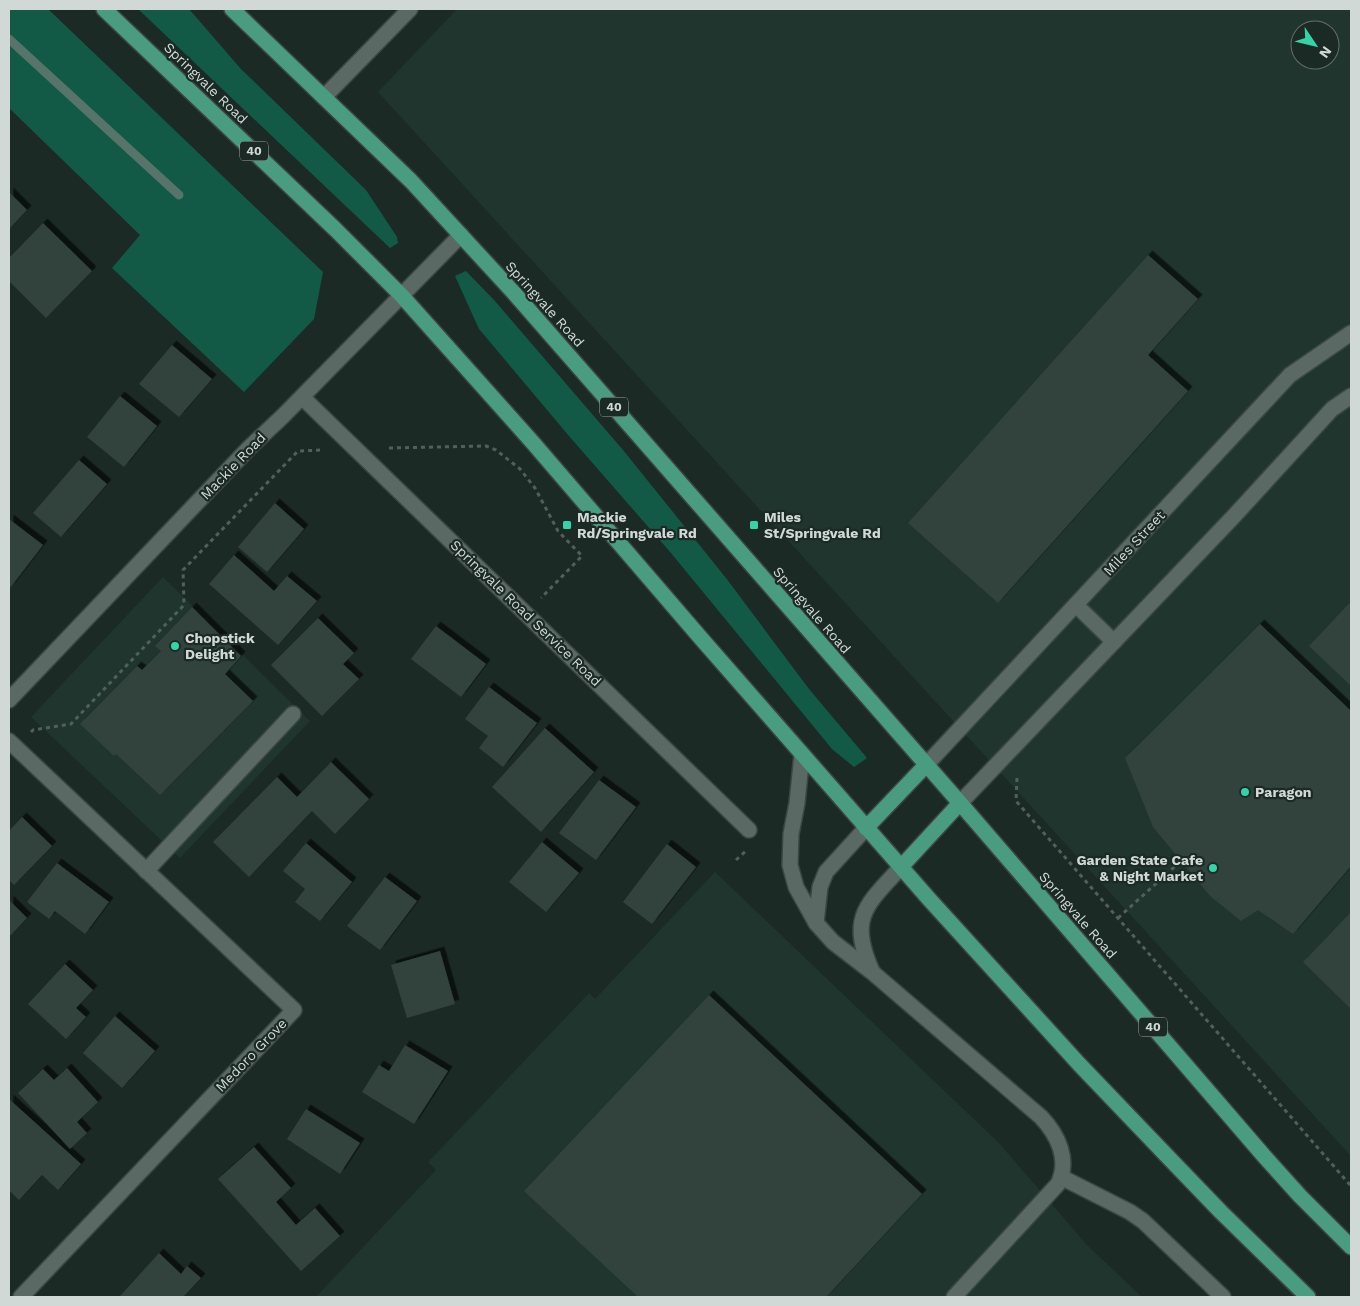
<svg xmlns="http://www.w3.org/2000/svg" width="1360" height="1306" font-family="'Work Sans',sans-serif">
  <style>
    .built { fill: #1f352d; fill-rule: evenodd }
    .green { fill: #135a46 }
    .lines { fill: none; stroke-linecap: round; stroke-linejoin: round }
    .stream { stroke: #56746a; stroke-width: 9 }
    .building { fill: #33423c; filter: url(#shadow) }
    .lane-casing { stroke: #3b4642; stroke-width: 18 }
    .street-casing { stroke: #3b4642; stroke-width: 18 }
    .highway-casing { stroke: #3b4642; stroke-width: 18 }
    .path { stroke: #525f5a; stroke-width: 3; stroke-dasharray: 4 4; stroke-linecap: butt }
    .lane { stroke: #5a6963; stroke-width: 15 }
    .street { stroke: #5a6963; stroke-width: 15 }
    .highway { stroke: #4a9c81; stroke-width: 15 }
    .poi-dot { fill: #33d4a8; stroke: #1c2a25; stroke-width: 2 }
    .labels { text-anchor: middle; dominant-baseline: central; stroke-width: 4.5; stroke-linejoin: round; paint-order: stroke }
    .shield { fill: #1c2a25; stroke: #9aa4a1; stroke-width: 1 }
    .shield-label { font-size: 12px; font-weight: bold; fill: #d0d9d6 }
    .street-label { font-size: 14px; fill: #d0d9d6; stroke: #1c2a25 }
    .poi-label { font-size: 14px; font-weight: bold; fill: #d0d9d6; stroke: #1c2a25; text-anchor: start }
  </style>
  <defs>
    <filter id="shadow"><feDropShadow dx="4.5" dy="-4.5" stdDeviation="0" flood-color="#0009"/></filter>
  </defs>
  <rect width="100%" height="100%" fill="#1c2a25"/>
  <!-- built -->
  <g class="built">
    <path d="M457 9H1351V1156L378 92ZM1300 30H1330V60H1300Z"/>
    <polygon points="163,577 310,721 180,858 31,717"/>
    <polygon points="715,872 999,1143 1087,1245 1142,1297 316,1297 436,1170 428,1162 589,993 595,999"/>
  </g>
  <!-- green -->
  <g class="green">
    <polygon points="9,9 48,9 323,272 314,319 244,392 112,268 140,235 9,108"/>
    <polygon points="138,9 189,9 241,69 366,190 397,237 398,243 390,248"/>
    <polygon points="466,271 494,300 623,450 726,578 809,689 867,758 854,767 832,749 671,553 569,436 479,329 455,276"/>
  </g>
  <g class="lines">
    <!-- stream -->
    <polyline class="stream" points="9,39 179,195"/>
  </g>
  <!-- building -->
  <g class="building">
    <polygon points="9,192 27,210 9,229"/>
    <polygon points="43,223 92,271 46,318 9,281 9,258"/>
    <polygon points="1148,255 1198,299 1148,355 1188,391 998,603 908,523"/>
    <polygon points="172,345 212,379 179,417 139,384"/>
    <polygon points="120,396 157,426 124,467 87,437"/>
    <polygon points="79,460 107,484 61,537 33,513"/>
    <polygon points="275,503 304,529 267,572 238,547"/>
    <polygon points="9,519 43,545 10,588 9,587"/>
    <polygon points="234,555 274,591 287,576 317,601 278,645 209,584"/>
    <polygon points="1351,601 1351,686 1309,646"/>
    <polygon points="192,607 241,656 225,674 253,701 160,795 116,754 114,756 80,724 137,666 142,670 161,651 155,646"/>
    <polygon points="318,618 354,653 343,664 359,679 322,716 271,665"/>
    <polygon points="1260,624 1351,711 1351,866 1293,934 1258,910 1241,921 1210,896 1153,827 1125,758"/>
    <polygon points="436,626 486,664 461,697 411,659"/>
    <polygon points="489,687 537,723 503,767 479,748 488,736 465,719"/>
    <polygon points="545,728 594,772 541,832 492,787"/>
    <polygon points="331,762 369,799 335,834 312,811 249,877 213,842 277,777 297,797"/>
    <polygon points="599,780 636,807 596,860 559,833"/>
    <polygon points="22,817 52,846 14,885 9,880 9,831"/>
    <polygon points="542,842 579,873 546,912 509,882"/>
    <polygon points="306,843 352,882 320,921 295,902 305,889 283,871"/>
    <polygon points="667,844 696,867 652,924 623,902"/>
    <polygon points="57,863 109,902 85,934 55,911 49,919 27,902"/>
    <polygon points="385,877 417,901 380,950 347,926"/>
    <polygon points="9,900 27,918 9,937"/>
    <polygon points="1351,912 1351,1009 1303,962"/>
    <polygon points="440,951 455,1004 407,1018 391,965"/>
    <polygon points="65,964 93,990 76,1008 86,1017 66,1039 28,1004"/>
    <polygon points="709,995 922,1194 826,1297 638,1297 524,1191"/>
    <polygon points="115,1016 155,1051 122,1088 83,1053"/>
    <polygon points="405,1045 448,1071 414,1124 362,1092 379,1065 389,1071"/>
    <polygon points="67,1068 98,1102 77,1122 87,1133 70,1149 18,1093 43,1069 54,1080"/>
    <polygon points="9,1099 81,1164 58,1190 42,1175 19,1200 9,1190"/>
    <polygon points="306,1109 360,1143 340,1174 287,1139"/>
    <polygon points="254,1147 291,1188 276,1202 296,1225 315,1208 340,1236 301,1271 218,1179"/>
    <polygon points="159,1253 181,1274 187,1266 201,1278 183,1297 121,1297 120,1296"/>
  </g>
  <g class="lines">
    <defs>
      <polyline id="lane" points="146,871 293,714"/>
      <g id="street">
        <polyline points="324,97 410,9"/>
        <polyline points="302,397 749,830"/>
        <polyline points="1076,605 1114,642"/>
        <polyline points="9,700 249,448 283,416 461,235"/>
        <polyline points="9,741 294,1010 21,1297"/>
        <polyline points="802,754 797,803 791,834 790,865 796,887 816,923"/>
        <polyline points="926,765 1290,375 1351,333"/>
        <polyline points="960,803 1235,515 1332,409 1351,396"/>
        <path d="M866 828 826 872 820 887 816 923 833 942 872 972 1041 1117C1058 1135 1070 1160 1058 1184L954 1297"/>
        <path d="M872 971C848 918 866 905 901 867"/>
        <polyline points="1061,1177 1130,1212 1143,1221 1223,1297"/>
      </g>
      <g id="highway">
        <polyline points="104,9 335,229 402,296 534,444 699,636 929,899 1079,1064 1169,1158 1221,1212 1308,1297"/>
        <polyline points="232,9 411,181 514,293 960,803 1264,1156 1300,1196 1351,1247"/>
        <polyline points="866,828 926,765"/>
        <polyline points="901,867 960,803"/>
      </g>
    </defs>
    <!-- lane casing -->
    <use href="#lane" class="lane-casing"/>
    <!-- street casing -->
    <use href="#street" class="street-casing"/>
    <!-- highway casing -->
    <use href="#highway" class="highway-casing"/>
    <!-- path -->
    <g class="path">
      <polyline points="389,448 486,446 496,450 520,469 535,488 558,531 582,556 541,598"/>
      <polyline points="31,732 33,730 71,724 184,605 183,570 298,451 323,450"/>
      <polyline points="1017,778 1016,801 1351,1186"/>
      <polyline points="736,860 746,851"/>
      <polyline points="1118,918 1181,861"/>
    </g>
    <!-- lane -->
    <use href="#lane" class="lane"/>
    <!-- street -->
    <use href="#street" class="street"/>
    <!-- highway -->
    <use href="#highway" class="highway"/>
  </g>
  <!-- markers -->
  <g class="poi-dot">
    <rect x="562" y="520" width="10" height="10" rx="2.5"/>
    <rect x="749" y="520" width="10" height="10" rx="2.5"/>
    <circle cx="175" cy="646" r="5"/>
    <circle cx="1245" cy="792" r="5"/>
    <circle cx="1213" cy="868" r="5"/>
  </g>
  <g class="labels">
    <!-- shield labels -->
    <g class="shield">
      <rect x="240" y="141.5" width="28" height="19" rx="4"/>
      <rect x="600" y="397.5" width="28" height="19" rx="4"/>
      <rect x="1139" y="1017.5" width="28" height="19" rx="4"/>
    </g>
    <g class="shield-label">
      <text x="254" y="151">40</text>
      <text x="614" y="407">40</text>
      <text x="1153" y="1027">40</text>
    </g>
    <!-- street labels -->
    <g class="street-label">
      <text transform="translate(206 83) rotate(44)">Springvale Road</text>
      <text transform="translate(545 304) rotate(48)">Springvale Road</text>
      <text transform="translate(233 466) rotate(-46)">Mackie Road</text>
      <text transform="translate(1134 543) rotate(-47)">Miles Street</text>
      <text transform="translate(812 610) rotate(49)">Springvale Road</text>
      <text transform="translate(526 613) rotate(44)">Springvale Road Service Road</text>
      <text transform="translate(1078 915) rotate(49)">Springvale Road</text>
      <text transform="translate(251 1055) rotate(-46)">Medoro Grove</text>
    </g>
    <!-- poi labels -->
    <g class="poi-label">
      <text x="577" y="517">Mackie<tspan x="577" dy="16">Rd/Springvale Rd</tspan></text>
      <text x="764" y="517">Miles<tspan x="764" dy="16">St/Springvale Rd</tspan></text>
      <text x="185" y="638">Chopstick<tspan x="185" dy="16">Delight</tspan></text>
      <text x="1255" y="792">Paragon</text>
      <text x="1203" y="860" text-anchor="end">Garden State Cafe<tspan x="1203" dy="16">&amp; Night Market</tspan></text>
    </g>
  </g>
  <!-- border -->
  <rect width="1360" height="1306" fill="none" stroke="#d0d9d6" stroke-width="20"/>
  <!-- north arrow -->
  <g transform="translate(1315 45) rotate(125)"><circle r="24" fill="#1c2a25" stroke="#64706c"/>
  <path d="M0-4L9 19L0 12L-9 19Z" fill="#33d4a8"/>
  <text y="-8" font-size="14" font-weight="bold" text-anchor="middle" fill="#d0d9d6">N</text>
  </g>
</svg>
